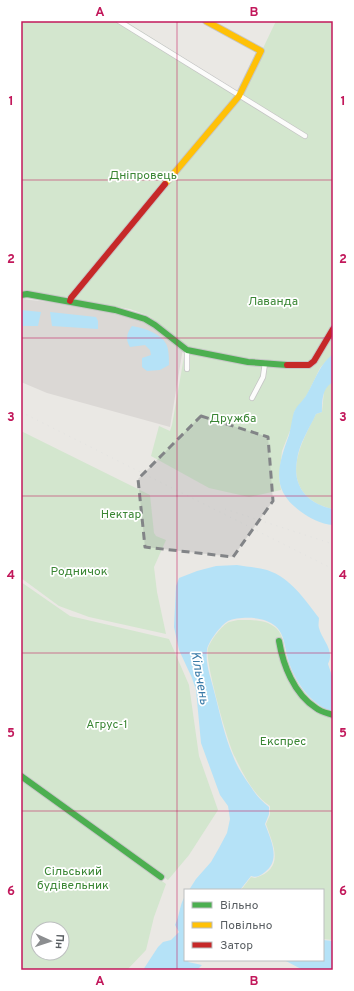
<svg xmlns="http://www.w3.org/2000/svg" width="354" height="991" font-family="Overpass,sans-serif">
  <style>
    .industrial { fill: #dbd8d5 }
    .green { fill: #d3e6ce; fill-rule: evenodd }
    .water { fill: #b5e2f7 }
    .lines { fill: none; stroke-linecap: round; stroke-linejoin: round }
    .street-casing { stroke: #c5c5c5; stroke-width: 6 }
    .fast-casing { stroke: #c6c6c6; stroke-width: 8 }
    .slow-casing { stroke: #c6c6c6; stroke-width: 8 }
    .jam-casing { stroke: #c6c6c6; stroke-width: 8 }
    .street { stroke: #fcfcfb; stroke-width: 4.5 }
    .fast { stroke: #4caf50; stroke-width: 6 }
    .slow { stroke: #ffc107; stroke-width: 6 }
    .jam { stroke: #c62828; stroke-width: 6 }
    .rail { stroke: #e2e2e1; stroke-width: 1; stroke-dasharray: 1 5; stroke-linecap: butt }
    .marked { fill: #828487; fill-opacity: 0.2; stroke: #828487; stroke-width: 3; stroke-dasharray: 8 5; stroke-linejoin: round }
    .grid { fill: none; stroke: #c2185b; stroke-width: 1; stroke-opacity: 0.55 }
    .labels { text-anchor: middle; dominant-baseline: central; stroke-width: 3.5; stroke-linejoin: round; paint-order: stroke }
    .park-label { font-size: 12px; fill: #3a8634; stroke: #fff }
    .water-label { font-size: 13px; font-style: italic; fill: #3a7ba8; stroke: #fff }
    .neatline { fill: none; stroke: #c2185b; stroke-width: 1.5 }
    .grid-label { font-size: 13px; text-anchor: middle; font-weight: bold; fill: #c2185b }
  </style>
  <rect width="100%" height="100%" fill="#eae8e4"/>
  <!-- industrial -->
  <polygon class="industrial" points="21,299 58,303 115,312 140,320 165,334 183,348 170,427 47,393 21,382"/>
  <!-- green -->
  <g class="green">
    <polygon points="21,21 125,21 241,94 276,21 333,21 333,354 320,368 307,395 294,412 293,423 282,451 279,478 281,490 249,497 209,488 151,456 159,426 170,431 172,425 185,351 189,347 149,316 130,309 27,291 21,291"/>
    <path d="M333 376V509C308 504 292 487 297 460 300 444 309 428 316 414L322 412 324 391Z"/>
    <polygon points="21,431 150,495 154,533 156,536 166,540 154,567 157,592 166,634 89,617 59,606 21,578"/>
    <polygon points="21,582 70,616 169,639 189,685 199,756 218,810 189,855 168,880 21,771"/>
    <path d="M238 620C250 620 266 619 276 628 285 636 283 649 287 659 294 682 310 706 333 713V940L323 939V890H241L251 877 255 878C285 868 274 847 266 824L270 815V806C254 796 243 774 235 757 228 744 204 659 208 648 211 640 222 625 229 622 232 621 235 621 238 620Z"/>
    <path d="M21 778 166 884 154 917 146 950 127 970H21ZM38 929H62V953H38Z"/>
  </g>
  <!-- water -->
  <g class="water">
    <polygon points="21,310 41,312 38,326 21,326"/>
    <polygon points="50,312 96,317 98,321 98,329 52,326"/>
    <path d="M132 326C144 328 163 334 167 346 169 351 169 360 169 365L160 370 147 371 142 367V358L151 355 150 350 145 345 130 347C125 339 127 333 132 326Z"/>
    <path d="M333 354 332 383C322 388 322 402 322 412L316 414C309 429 299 444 297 460 292 487 308 504 333 509V525C321 524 309 518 300 511 270 489 278 466 289 435 291 428 292 418 294 412 297 405 304 400 307 394 315 380 320 364 333 354Z"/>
    <path d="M237 565C247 567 257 567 267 570 291 578 305 600 319 618 319 621 318 625 319 628 322 640 335 650 328 664L333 679V712C311 705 294 681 288 659 283 641 285 627 264 620 255 617 237 617 228 621 221 625 208 642 207 650 205 664 211 678 214 691 220 713 224 735 233 756 237 767 244 777 251 787 256 795 261 801 269 807V814L265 824C271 840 281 860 265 872 260 876 256 878 251 876L240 890H189L196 879 211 862 219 848 227 833 230 819 228 806 220 795 201 743 196 690 192 678 179 650 174 627 176 586 179 578 197 571 216 566Z"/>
    <path d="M185 896V960H190L188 962 202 965 197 970H180L179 968 175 970H143L158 947 163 942 171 940 179 932 175 925C180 915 179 906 185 896Z"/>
    <polygon points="323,940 333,941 333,970 303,970 284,960 323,960"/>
  </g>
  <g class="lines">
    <defs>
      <g id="street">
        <polyline points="119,21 305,136"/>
        <polyline points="187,350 187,369"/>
        <polyline points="252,398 263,377 265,363"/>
      </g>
      <g id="fast">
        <polyline points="21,295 27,294 115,310 145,319 155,325 187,350 248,362 287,365"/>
        <path d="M279 641C283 665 294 694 316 708 321 712 327 713 333 715"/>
        <polyline points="21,776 161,877"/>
      </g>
      <polyline id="slow" points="165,184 239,96 261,51 206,21"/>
      <g id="jam">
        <polyline points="70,301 71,298 165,184"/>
        <polyline points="287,365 309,365 314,361 333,329"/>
      </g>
    </defs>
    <!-- street casing -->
    <use href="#street" class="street-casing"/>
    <!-- fast casing -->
    <use href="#fast" class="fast-casing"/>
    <!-- slow casing -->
    <use href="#slow" class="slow-casing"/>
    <!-- jam casing -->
    <use href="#jam" class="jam-casing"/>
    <!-- street -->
    <use href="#street" class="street"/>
    <!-- fast -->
    <use href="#fast" class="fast"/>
    <!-- slow -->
    <use href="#slow" class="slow"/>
    <!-- jam -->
    <use href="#jam" class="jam"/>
    <!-- rail -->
    <g class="rail">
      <polyline points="21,412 333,569"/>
      <polyline points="225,509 333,544"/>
    </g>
  </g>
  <!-- marked area -->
  <path class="marked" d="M201 416 268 437 273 501 233 557 145 547 138 479Z"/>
  <!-- grid -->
  <path class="grid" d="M177 21V970M21 180H333M21 338H333M21 496H333M21 653H333M21 811H333"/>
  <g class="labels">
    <!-- park labels -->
    <g class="park-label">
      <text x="143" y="176">Дніпровець</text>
      <text x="273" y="302">Лаванда</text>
      <text x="233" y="419">Дружба</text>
      <text x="121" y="515">Нектар</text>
      <text x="79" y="572">Родничок</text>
      <text x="107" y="725">Агрус-1</text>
      <text x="283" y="742">Експрес</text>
      <text x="73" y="872">Сільський<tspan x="73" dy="14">будівельник</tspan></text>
    </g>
    <!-- water labels -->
    <g class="water-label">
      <text transform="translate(199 678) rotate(80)">Кільчень</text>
    </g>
  </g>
  <!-- border -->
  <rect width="354" height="991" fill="none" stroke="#ffffff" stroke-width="44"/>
  <!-- legend -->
  <rect x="184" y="889" width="140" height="72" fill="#ffffff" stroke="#bdbfc0"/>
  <rect x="192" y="902" width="20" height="6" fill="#4caf50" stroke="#bdbfc0"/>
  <text x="220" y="909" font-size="12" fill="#595e62">Вільно</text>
  <rect x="192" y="922" width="20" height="6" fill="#ffc107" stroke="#bdbfc0"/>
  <text x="220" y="929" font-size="12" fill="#595e62">Повільно</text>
  <rect x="192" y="942" width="20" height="6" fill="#c62828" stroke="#bdbfc0"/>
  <text x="220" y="949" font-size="12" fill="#595e62">Затор</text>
  <!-- north arrow -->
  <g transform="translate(50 941) rotate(93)"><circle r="19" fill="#ffffff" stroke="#bdbfc0"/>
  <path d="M0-3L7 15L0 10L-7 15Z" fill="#8c8e90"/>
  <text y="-6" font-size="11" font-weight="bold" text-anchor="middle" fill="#595e62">Пн</text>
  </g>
  <rect x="22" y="22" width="310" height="947" class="neatline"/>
  <g class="grid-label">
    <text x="100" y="16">A</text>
    <text x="254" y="16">B</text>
    <text x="11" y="105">1</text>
    <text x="343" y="105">1</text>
    <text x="11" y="263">2</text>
    <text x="343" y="263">2</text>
    <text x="11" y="421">3</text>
    <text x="343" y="421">3</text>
    <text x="11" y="579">4</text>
    <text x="343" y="579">4</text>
    <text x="11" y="737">5</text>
    <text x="343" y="737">5</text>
    <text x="11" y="895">6</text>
    <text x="343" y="895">6</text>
    <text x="100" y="985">A</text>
    <text x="254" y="985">B</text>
  </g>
</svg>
